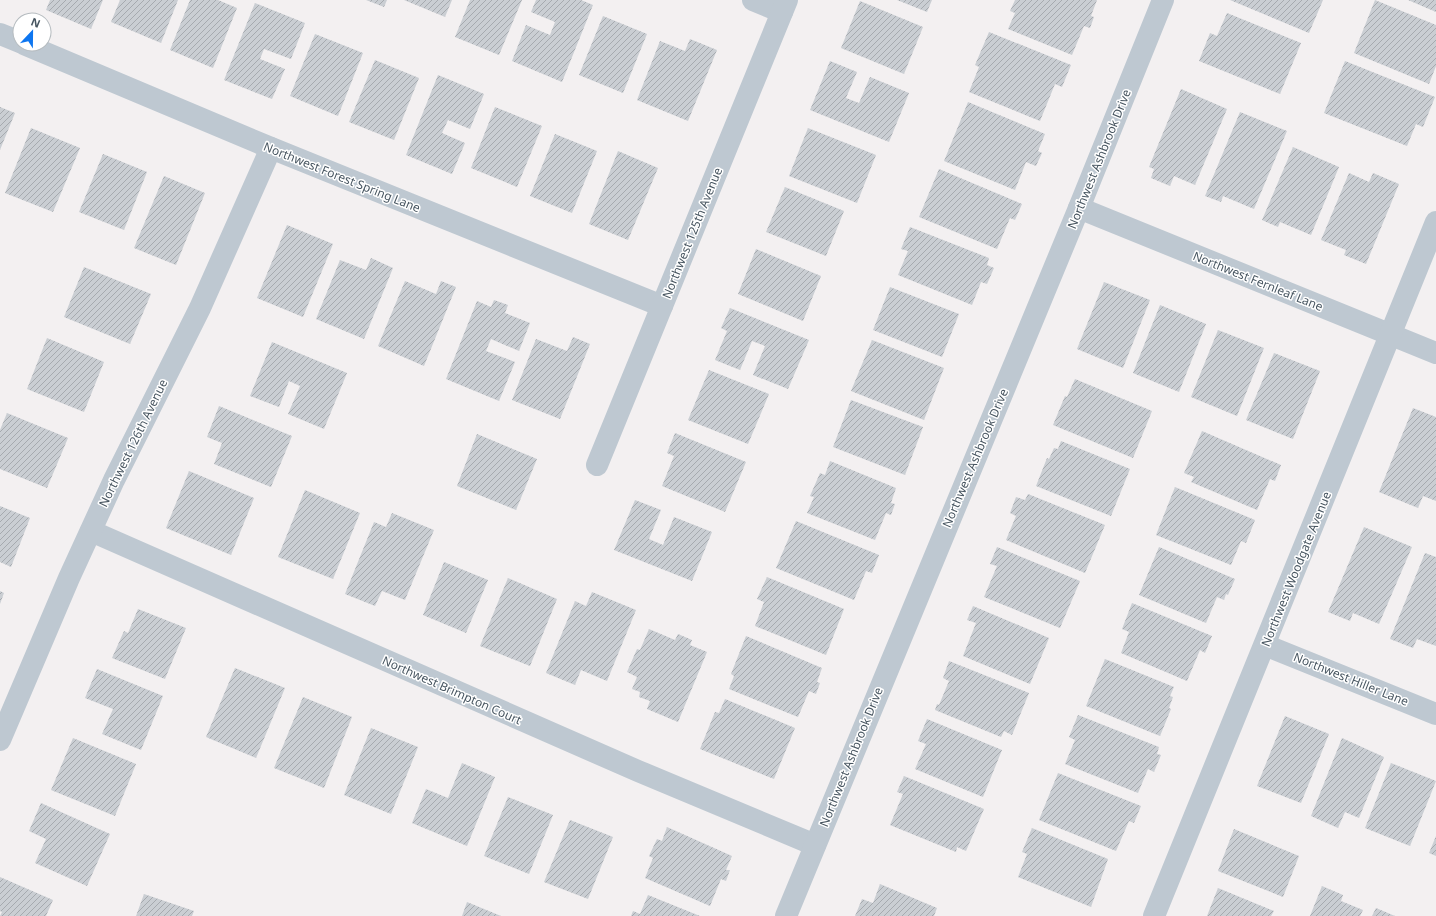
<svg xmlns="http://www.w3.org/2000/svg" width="1436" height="916" font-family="'Noto Sans',sans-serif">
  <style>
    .building { fill: url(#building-hatch) }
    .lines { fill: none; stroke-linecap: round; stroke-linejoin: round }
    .street { stroke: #bec8d1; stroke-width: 22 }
    .labels { text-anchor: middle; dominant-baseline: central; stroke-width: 3; stroke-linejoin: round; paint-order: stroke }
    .street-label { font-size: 12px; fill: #475560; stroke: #fff }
  </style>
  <defs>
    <pattern id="building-hatch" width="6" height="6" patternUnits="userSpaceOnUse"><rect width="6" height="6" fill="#caced3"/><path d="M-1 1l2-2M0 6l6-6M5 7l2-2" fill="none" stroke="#a6aaaf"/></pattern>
  </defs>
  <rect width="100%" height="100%" fill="#f3f0f1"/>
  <!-- building -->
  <g class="building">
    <polygon points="50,0 103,0 91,29 46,10"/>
    <polygon points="120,0 178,0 161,43 111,22"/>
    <polygon points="190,0 218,0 237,8 213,68 170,50"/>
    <polygon points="366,0 387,0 384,7"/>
    <polygon points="404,0 452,0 445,17"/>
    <polygon points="470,0 522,0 499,55 455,37"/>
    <polygon points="536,0 581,0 593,5 562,82 512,61 526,25 550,35 555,22 531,12"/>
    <polygon points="897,0 932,0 927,12"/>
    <polygon points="1015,0 1097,0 1091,16 1094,17 1090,28 1084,26 1072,55 1008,29 1015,13 1010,11"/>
    <polygon points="1230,0 1323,0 1309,33"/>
    <polygon points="1375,0 1436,25 1436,66 1429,84 1354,53"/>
    <polygon points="1408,0 1436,0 1436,12"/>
    <polygon points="860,1 923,27 904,74 841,48"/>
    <polygon points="255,3 305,23 291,59 264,49 260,59 285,69 272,99 224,80"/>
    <polygon points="1227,13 1301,43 1280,94 1199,61 1210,33 1217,36"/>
    <polygon points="603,16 647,34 623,93 579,75"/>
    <polygon points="989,32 1071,65 1062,87 1055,84 1040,121 969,92 979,67 975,65"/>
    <polygon points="315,34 363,53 338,116 290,96"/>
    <polygon points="690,39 717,50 688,121 637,100 660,41 685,51"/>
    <polygon points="375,60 419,78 394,140 349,122"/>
    <polygon points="830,61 857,72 846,98 859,103 870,77 909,93 889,142 810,110"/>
    <polygon points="1345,61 1435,97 1423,127 1416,124 1407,146 1324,113"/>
    <polygon points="438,75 484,94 470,129 448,120 442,133 465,143 452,174 406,155"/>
    <polygon points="1181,89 1227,109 1195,185 1174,176 1170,186 1151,178 1154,169 1149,167"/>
    <polygon points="968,102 1045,134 1038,151 1042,153 1036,166 1026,162 1015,190 944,161"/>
    <polygon points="0,107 15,113 0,150"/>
    <polygon points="495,107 542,126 517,187 471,168"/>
    <polygon points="1240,112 1287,131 1254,209 1223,196 1221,202 1205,196"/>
    <polygon points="31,128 80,148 53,212 5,193"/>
    <polygon points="808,128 876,155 857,203 789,176"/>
    <polygon points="555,134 597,151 572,213 530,196"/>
    <polygon points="1293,147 1339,167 1311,235 1280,222 1278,227 1262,220"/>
    <polygon points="618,151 658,168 628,240 589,224"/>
    <polygon points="103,154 147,172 124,230 79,212"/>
    <polygon points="939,169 1022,204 1015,220 1010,218 997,249 919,217"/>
    <polygon points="1349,173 1369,182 1373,173 1399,184 1366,264 1344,255 1346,250 1321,240"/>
    <polygon points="164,176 205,193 176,265 134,248"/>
    <polygon points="785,187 844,211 826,256 766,232"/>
    <polygon points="287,225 333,244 303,317 257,298"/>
    <polygon points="910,227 989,258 987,265 994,268 987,284 981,282 972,305 898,275 908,251 901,249"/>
    <polygon points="756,249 821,276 803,321 738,294"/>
    <polygon points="371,258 393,268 364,339 316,319 340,260 366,270"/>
    <polygon points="84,267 151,294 130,344 64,317"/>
    <polygon points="405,281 436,294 441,281 456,287 424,366 378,346"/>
    <polygon points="1104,282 1150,300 1123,368 1077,349"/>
    <polygon points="890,287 959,314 942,357 873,330"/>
    <polygon points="494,300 508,305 505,313 530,323 519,351 491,339 486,351 515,362 499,401 446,379 477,301 491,307"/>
    <polygon points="1160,305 1206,324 1179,392 1133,373"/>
    <polygon points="730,308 809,340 788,389 753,375 765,346 752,341 740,370 715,360 727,331 721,328"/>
    <polygon points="1218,330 1264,348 1237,416 1191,397"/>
    <polygon points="573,337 590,344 560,419 512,400 536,339 567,351"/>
    <polygon points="47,338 104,362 84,412 27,389"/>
    <polygon points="872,340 944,368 924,420 851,391"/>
    <polygon points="272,342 347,373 324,429 288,414 300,386 289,381 279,407 250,396"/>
    <polygon points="1274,353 1320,371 1293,439 1246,420"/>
    <polygon points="709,370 769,394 748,444 688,420"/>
    <polygon points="1075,379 1152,411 1133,458 1053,425 1065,396 1067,397"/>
    <polygon points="851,400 923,427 905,475 833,447"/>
    <polygon points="219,406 292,436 271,487 214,464 222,443 207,437"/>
    <polygon points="1413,408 1436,417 1436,501 1423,496 1418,508 1379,492"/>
    <polygon points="7,413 68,438 47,488 0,469 0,430"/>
    <polygon points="1202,431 1281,465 1275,481 1270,479 1257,510 1191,482 1194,477 1184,473"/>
    <polygon points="675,433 746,462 725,512 662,486 674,456 667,453"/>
    <polygon points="477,434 537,459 516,510 457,486"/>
    <polygon points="1061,441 1130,469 1111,516 1036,486 1047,458 1049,459 1054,448 1058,449"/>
    <polygon points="830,461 896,488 891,503 895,504 891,515 886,513 875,540 807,513 814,497 810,496 820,473 825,475"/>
    <polygon points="189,471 254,498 231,555 166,528"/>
    <polygon points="1175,487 1255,520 1246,543 1241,541 1231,565 1156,535"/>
    <polygon points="305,490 360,513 333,579 278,557"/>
    <polygon points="1028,494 1105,525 1085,573 1006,540 1016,516 1010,513 1016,497 1025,500"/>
    <polygon points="635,500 661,510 649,539 663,545 674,517 712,532 692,581 614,550"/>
    <polygon points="0,506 30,518 11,567 0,562"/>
    <polygon points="392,513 434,530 405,600 382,591 375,606 345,594 374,522 386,527"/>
    <polygon points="796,521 879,555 872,573 866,571 854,600 776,568"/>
    <polygon points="1364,527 1412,547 1379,624 1353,613 1350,621 1328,612"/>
    <polygon points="997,547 1080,581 1060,628 984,597 997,566 990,564"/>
    <polygon points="1159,547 1235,579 1228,595 1226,594 1224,600 1217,597 1206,623 1139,595"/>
    <polygon points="1425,553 1436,557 1436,646 1417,639 1413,648 1390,639"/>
    <polygon points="444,562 488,580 466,633 423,615"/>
    <polygon points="767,577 844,609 826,655 755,626 764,602 757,599"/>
    <polygon points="508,578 557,599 530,666 480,646"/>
    <polygon points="0,591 4,593 0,604"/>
    <polygon points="592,592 636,610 607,681 581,670 575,685 546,673 575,601 586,606"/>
    <polygon points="1132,603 1212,636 1205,653 1200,650 1187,681 1121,653 1129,632 1122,629"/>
    <polygon points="973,606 1049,638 1030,684 963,656 976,623 967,620"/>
    <polygon points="138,609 186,628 165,679 112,658 124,631 128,633"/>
    <polygon points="649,629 675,640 678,634 692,640 690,645 707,652 678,722 647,709 650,701 639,697 640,692 632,689 637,677 627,672 637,649 640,650"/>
    <polygon points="746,636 822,668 817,682 820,683 816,694 809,691 798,717 729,689 734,676 731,674"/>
    <polygon points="1105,659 1174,687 1170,696 1173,697 1169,708 1171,709 1160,736 1086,706"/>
    <polygon points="949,661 1029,693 1012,735 1004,731 1001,737 935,710 937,704 939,705 949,681 943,678"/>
    <polygon points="235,668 285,688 256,758 206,737"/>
    <polygon points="97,669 163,696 141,750 102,734 113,709 85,698"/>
    <polygon points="303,697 352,717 324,788 274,768"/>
    <polygon points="725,699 795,728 774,779 700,749 715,712 719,713"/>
    <polygon points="1078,715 1159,747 1157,754 1161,755 1154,772 1148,769 1138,793 1065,764 1075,740 1069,737"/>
    <polygon points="1285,716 1329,734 1301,803 1257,786"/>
    <polygon points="927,719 1002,750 983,797 915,769 926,744 918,741"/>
    <polygon points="371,728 418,747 391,814 344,795"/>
    <polygon points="73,738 136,764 115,816 51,790"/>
    <polygon points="1342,738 1384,757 1359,818 1345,812 1338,828 1311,816"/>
    <polygon points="462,763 495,777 467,846 412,823 426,789 448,798"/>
    <polygon points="1391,763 1436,781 1410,846 1365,828"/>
    <polygon points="1058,773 1141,806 1134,823 1129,821 1116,851 1039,820"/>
    <polygon points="904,776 984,809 966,851 957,847 956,852 890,825 903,794 897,792"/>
    <polygon points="508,797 553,815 529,874 484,856"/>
    <polygon points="41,803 110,834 87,886 35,863 46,839 29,831"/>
    <polygon points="570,820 613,837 588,899 544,882"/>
    <polygon points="667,827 732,856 726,870 730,870 726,881 721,879 710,906 645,878 653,858 649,856 657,839 662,841"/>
    <polygon points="1032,828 1108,859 1091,907 1018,877 1027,854 1022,852"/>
    <polygon points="1234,829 1299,856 1283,897 1218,871"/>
    <polygon points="1436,836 1436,856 1429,853"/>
    <polygon points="0,877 53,900 46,916 0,916 2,912 0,911"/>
    <polygon points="880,884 937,908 934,916 855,916 862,899 873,903"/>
    <polygon points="1322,886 1343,895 1341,901 1363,910 1360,916 1310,916"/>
    <polygon points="1218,888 1274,911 1271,916 1207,916"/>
    <polygon points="144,894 194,911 192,916 136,916"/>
    <polygon points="648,895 700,916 631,916 633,911 640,914"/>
    <polygon points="467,902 501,916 462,916"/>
    <polygon points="1376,908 1395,916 1372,916"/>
  </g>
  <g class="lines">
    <!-- street -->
    <g class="street">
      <polyline points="753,0 782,12"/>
      <polyline points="0,34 20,42"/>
      <polyline points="24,44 271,148 662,306"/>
      <polyline points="1079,208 1436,353"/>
      <polyline points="597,465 787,0"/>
      <polyline points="91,531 638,771 815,845"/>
      <polyline points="1265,645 1436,714"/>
      <polyline points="0,740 69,578 114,480 200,308 271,148"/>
      <polyline points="786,916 1079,208 1163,0"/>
      <polyline points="1154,916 1436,222"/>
    </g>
  </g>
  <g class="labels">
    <!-- street labels -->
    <g class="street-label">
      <text transform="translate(1099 159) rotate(-68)">Northwest Ashbrook Drive</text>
      <text transform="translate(342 177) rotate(22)">Northwest Forest Spring Lane</text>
      <text transform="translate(692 233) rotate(-68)">Northwest 125th Avenue</text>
      <text transform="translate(1258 281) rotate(22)">Northwest Fernleaf Lane</text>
      <text transform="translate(133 443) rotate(-64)">Northwest 126th Avenue</text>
      <text transform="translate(975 458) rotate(-67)">Northwest Ashbrook Drive</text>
      <text transform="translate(1296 569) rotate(-68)">Northwest Woodgate Avenue</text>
      <text transform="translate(1351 679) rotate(22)">Northwest Hiller Lane</text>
      <text transform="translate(452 690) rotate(24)">Northwest Brimpton Court</text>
      <text transform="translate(851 757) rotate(-68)">Northwest Ashbrook Drive</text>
    </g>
  </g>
  <!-- north arrow -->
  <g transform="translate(32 32) rotate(22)"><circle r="19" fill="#ffffff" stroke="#b5bbbf"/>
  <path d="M0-3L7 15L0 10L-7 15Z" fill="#0e76f0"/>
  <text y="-6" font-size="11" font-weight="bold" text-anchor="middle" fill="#475560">N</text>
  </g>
</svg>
